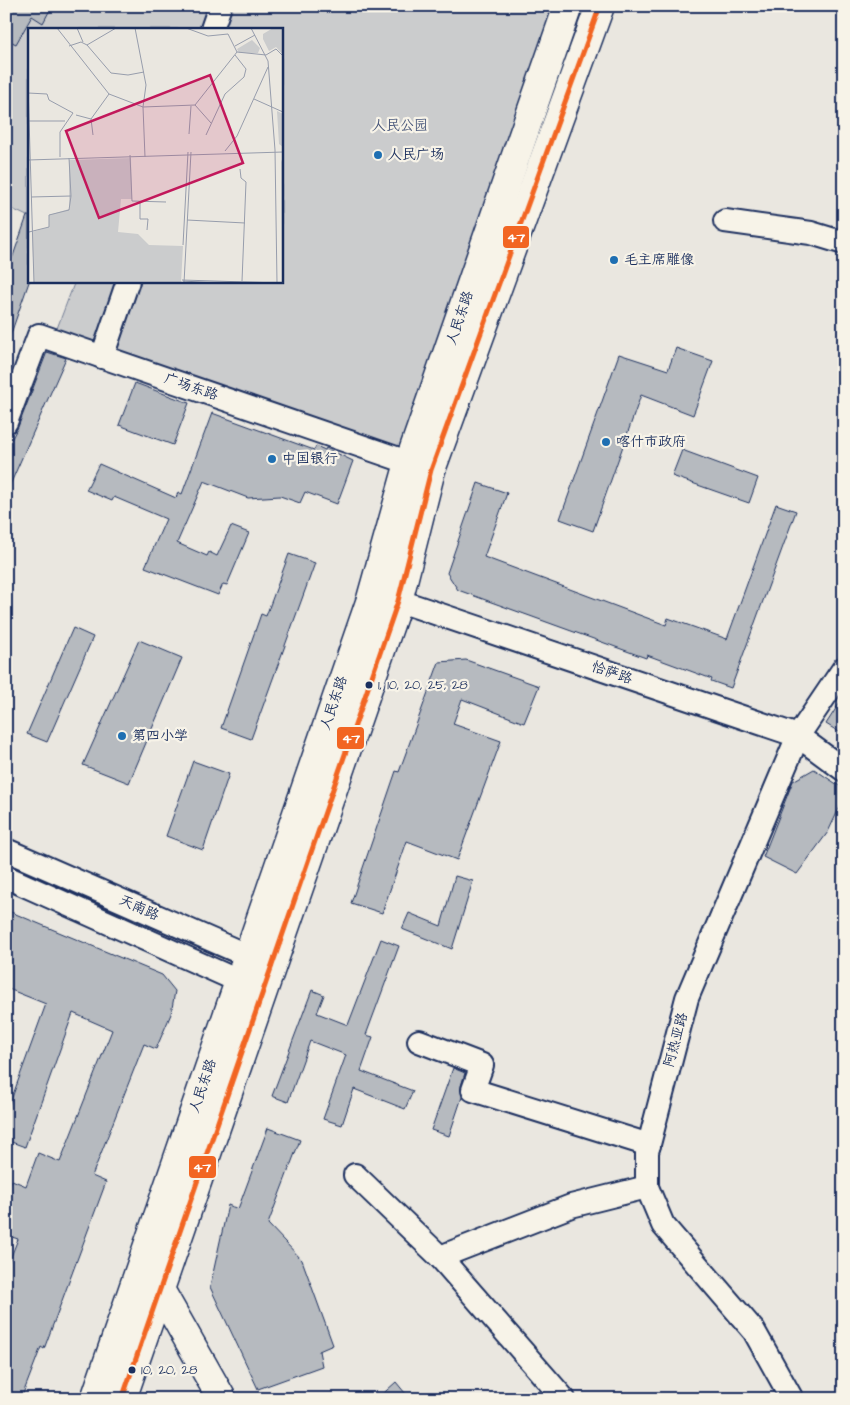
<svg xmlns="http://www.w3.org/2000/svg" width="850" height="1405" font-family="'Architects Daughter','LXGW WenKai TC',sans-serif">
  <style>
    .green { fill: #cbcccd; stroke: #737e96 }
    .building { fill: #b6babf; stroke: #1b2f5e }
    .lines { fill: none; stroke-linecap: round; stroke-linejoin: round }
    .minor-casing { stroke: #1b2f5e; stroke-width: 26 }
    .major-casing { stroke: #1b2f5e; stroke-width: 31 }
    .minor { stroke: #f7f3e8; stroke-width: 22 }
    .major { stroke: #f7f3e8; stroke-width: 28 }
    .bus-1-casing { stroke: #f7f3e8; stroke-width: 9 }
    .bus-1 { stroke: #f26522; stroke-width: 5 }
    .poi-dot { fill: #1f6fb2; stroke: #f7f3e8; stroke-width: 2 }
    .bus-dot { fill: #1b2f5e; stroke: #f7f3e8; stroke-width: 2 }
    .labels { text-anchor: middle; dominant-baseline: central; stroke-width: 4.5; stroke-linejoin: round; paint-order: stroke }
    .bus-label { font-size: 13px; fill: #1b2f5e; stroke: #f7f3e8; text-anchor: start }
    .park-label { font-size: 14px; fill: #47567a; stroke: #f7f3e8 }
    .poi-label { font-size: 14px; fill: #1b2f5e; stroke: #f7f3e8; text-anchor: start }
    .street-label { font-size: 14px; fill: #1b2f5e; stroke: #f7f3e8 }
    .inset-road { fill: none; stroke: #979dac; stroke-width: 1 }
    .view { fill: #c2185b; fill-opacity: 0.15; stroke: #c2185b; stroke-width: 2.5 }
    .inset-edge { fill: none; stroke: #1b2f5e; stroke-width: 2.5 }
    .line-badge { stroke: #f7f3e8; stroke-width: 2 }
    .badge-label { font-size: 14px; text-anchor: middle; font-weight: bold; fill: #fff }
  </style>
  <rect width="100%" height="100%" fill="#eae7e0"/>
  <filter id="ink" filterUnits="userSpaceOnUse"><feTurbulence type="fractalNoise" baseFrequency=".02" numOctaves="2"/><feDisplacementMap in="SourceGraphic" scale="10" xChannelSelector="R" yChannelSelector="G"/><feConvolveMatrix kernelMatrix="1 2 1 2 8 2 1 2 1" color-interpolation-filters="sRGB"/></filter>
  <g filter="url(#ink)">
    <!-- green -->
    <polygon class="green" points="6,6 568,6 409,463 53,339 75,281 281,281 281,29 29,29 29,217 6,206"/>
    <!-- building -->
    <g class="building">
      <polygon points="6,6 52,6 43,23 32,16 16,44 6,39"/>
      <polygon points="27,216 29,216 29,282 8,342 6,342 6,276"/>
      <polygon points="676,348 713,361 693,415 641,395 593,531 560,519 619,354 668,370"/>
      <polygon points="47,352 66,358 6,494 6,449 18,427"/>
      <polygon points="135,383 189,403 173,445 119,425"/>
      <polygon points="212,413 314,450 316,446 325,450 326,448 353,461 337,504 305,492 300,503 280,496 248,498 204,481 177,543 207,556 209,552 217,556 231,526 249,533 227,585 223,584 218,595 145,567 166,519 114,497 112,501 86,490 99,464 176,498 178,492 182,494"/>
      <polygon points="682,450 758,478 749,503 672,476"/>
      <polygon points="478,483 507,493 484,557 666,625 668,618 727,639 776,504 796,511 731,688 711,681 712,679 647,655 646,658 458,590 447,573"/>
      <polygon points="289,554 315,563 251,739 221,728 261,614 266,616"/>
      <polygon points="73,628 93,637 47,742 27,734"/>
      <polygon points="139,640 182,658 129,783 83,765"/>
      <polygon points="466,660 539,686 524,723 462,699 453,724 501,741 457,860 407,841 382,913 351,903 396,771 399,772 439,662"/>
      <polygon points="844,696 844,735 826,724"/>
      <polygon points="193,761 229,774 203,850 166,836"/>
      <polygon points="814,769 844,789 844,798 828,832 797,874 763,857 793,781"/>
      <polygon points="455,876 473,881 452,949 402,929 409,913 441,926"/>
      <polygon points="6,910 162,975 175,991 171,1014 156,1049 144,1044 92,1176 106,1182 44,1349 41,1347 21,1399 6,1399 6,1319 10,1309 6,1307 6,1269 18,1239 6,1235 6,1196 12,1180 26,1186 38,1153 60,1162 112,1030 73,1013 25,1147 6,1140 6,1114 46,1004 6,988"/>
      <polygon points="381,939 399,946 366,1035 373,1037 361,1071 413,1091 405,1109 354,1089 342,1125 323,1119 346,1055 310,1041 288,1102 272,1096 312,990 324,995 317,1013 348,1025"/>
      <polygon points="453,1068 465,1073 461,1086 462,1097 449,1136 431,1130"/>
      <polygon points="268,1128 300,1140 268,1224 302,1260 333,1345 319,1351 322,1366 258,1389 210,1287 228,1205 238,1209"/>
      <polygon points="396,1382 410,1399 377,1399"/>
    </g>
    <g class="lines">
      <defs>
        <g id="minor">
          <polyline points="212,29 220,6"/>
          <polyline points="725,221 811,233 844,243"/>
          <polyline points="102,357 128,281"/>
          <polyline points="6,422 39,335 425,468"/>
          <polyline points="382,595 798,736 844,770"/>
          <polyline points="6,850 264,963"/>
          <polyline points="6,877 254,988"/>
          <polyline points="419,1041 482,1065 473,1090 649,1145"/>
          <polyline points="355,1175 440,1257 564,1399"/>
          <polyline points="440,1257 571,1206 647,1187"/>
          <polyline points="792,1399 754,1331 663,1225 647,1187 647,1152 687,998 798,736 844,668"/>
        </g>
        <g id="major">
          <polyline points="159,1288 222,1399"/>
          <polyline points="95,1399 371,599 409,463 568,6"/>
          <polyline points="122,1399 398,601 431,470 600,6"/>
        </g>
      </defs>
      <!-- minor casing -->
      <use href="#minor" class="minor-casing"/>
      <!-- major casing -->
      <use href="#major" class="major-casing"/>
      <!-- minor -->
      <use href="#minor" class="minor"/>
      <!-- major -->
      <use href="#major" class="major"/>
      <defs>
        <polyline id="bus-1" points="122,1399 398,601 431,470 600,6"/>
      </defs>
      <!-- bus-1 casing -->
      <use href="#bus-1" class="bus-1-casing"/>
      <!-- bus-1 -->
      <use href="#bus-1" class="bus-1"/>
    </g>
  </g>
  <!-- markers -->
  <g class="poi-dot">
    <circle cx="378" cy="155" r="5"/>
    <circle cx="614" cy="260" r="5"/>
    <circle cx="606" cy="442" r="5"/>
    <circle cx="272" cy="459" r="5"/>
    <circle cx="122" cy="736" r="5"/>
  </g>
  <g class="bus-dot">
    <circle cx="369" cy="685" r="4.5"/>
    <circle cx="132" cy="1370" r="4.5"/>
  </g>
  <g class="labels">
    <!-- bus labels -->
    <g class="bus-label">
      <text x="378" y="685">1, 10, 20, 25, 28</text>
      <text x="141" y="1370">10, 20, 28</text>
    </g>
    <!-- park labels -->
    <g class="park-label">
      <text x="400" y="126">人民公园</text>
    </g>
    <!-- poi labels -->
    <g class="poi-label">
      <text x="388" y="155">人民广场</text>
      <text x="624" y="260">毛主席雕像</text>
      <text x="616" y="442">喀什市政府</text>
      <text x="282" y="459">中国银行</text>
      <text x="132" y="736">第四小学</text>
    </g>
    <!-- street labels -->
    <g class="street-label">
      <text transform="translate(460 318) rotate(-71)">人民东路</text>
      <text transform="translate(191 387) rotate(19)">广场东路</text>
      <text transform="translate(612 673) rotate(19)">恰萨路</text>
      <text transform="translate(334 703) rotate(-71)">人民东路</text>
      <text transform="translate(139 908) rotate(24)">天南路</text>
      <text transform="translate(676 1040) rotate(-75)">阿热亚路</text>
      <text transform="translate(203 1086) rotate(-71)">人民东路</text>
    </g>
  </g>
  <!-- overview -->
  <g transform="translate(28 28)">
    <rect width="255" height="255" fill="#eae7e0"/>
    <path d="M245 0H255V27L248 19 241 23 235 11V6ZM224 12 232 20 230 25H211L209 21ZM249 83 255 86V119L251 116ZM255 129V255H254L253 134ZM103 130 104 171H93L90 204 110 206 121 217 155 218 153 255H6L4 204 21 199V187L41 181V132Z" fill="#cbcccd"/>
    <path class="inset-road" d="M29 0 81 66 115 79 167 77 209 24 238 27 248 21 255 28M49 0 55 14M107 0 118 57 115 79 117 129M158 0 180 8 200 6 209 24M223 0 240 33 247 122 249 255M59 17 83 45 100 47 116 44M41 18 53 14 59 17 88 0M207 18 227 7M0 57 6 255M0 65 19 66 21 72 45 85 32 104V129M226 71 255 84M167 77 183 95M48 87 63 91 81 66M63 91 65 107M1 93H37M161 106 163 78M178 107 197 66 216 49 218 41 207 27M197 123 209 108 240 39M102 127 104 173 138 174M0 132 255 124M212 141 213 150 218 154 214 253M3 169 43 168 41 130M112 173V191H120L119 202M159 192 217 195M1 204 21 199V187L41 182 43 168M155 217 160 124M154 252 251 255M155 253 188 255M156 255 163 124"/>
    <path class="view" d="M182 47 215 135 71 190 38 103Z"/>
    <rect width="255" height="255" class="inset-edge"/>
  </g>
  <g class="line-badge">
    <rect x="502" y="225" width="28" height="24" rx="5" fill="#f26522"/>
    <rect x="336" y="726" width="29" height="24" rx="5" fill="#f26522"/>
    <rect x="188" y="1155" width="29" height="24" rx="5" fill="#f26522"/>
  </g>
  <g class="badge-label">
    <text x="516" y="242">47</text>
    <text x="351" y="743">47</text>
    <text x="202" y="1172">47</text>
  </g>
  <!-- margin -->
  <rect width="850" height="1405" fill="none" stroke="#f7f3e8" stroke-width="25"/>
  <rect x="12" y="12" width="825" height="1380" fill="none" stroke="#1b2f5e" stroke-width="2" filter="url(#ink)"/>
</svg>
